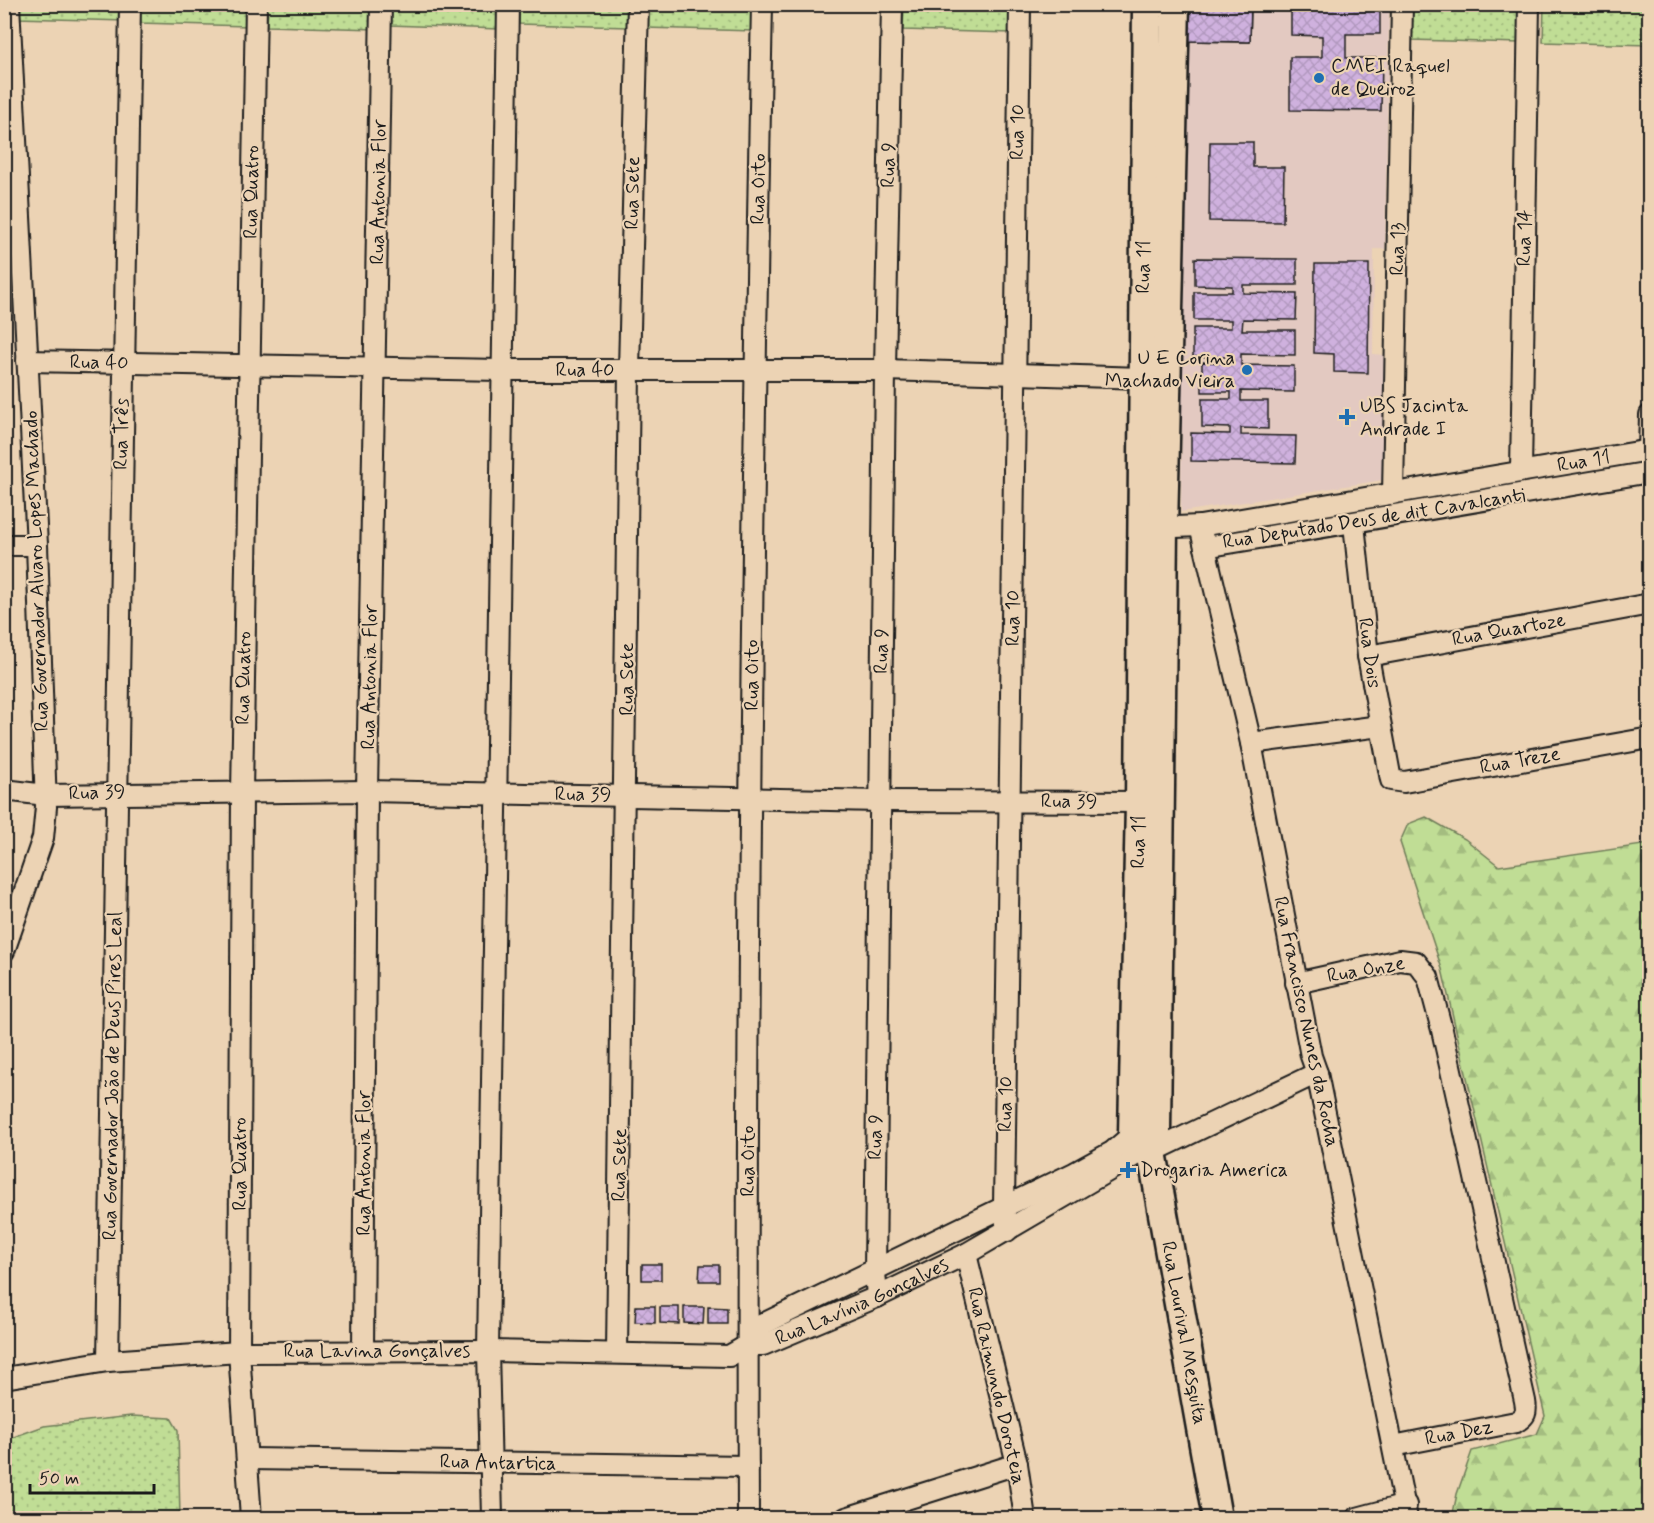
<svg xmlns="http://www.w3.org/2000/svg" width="1654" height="1523" font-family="Mynerve,sans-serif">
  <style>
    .built { fill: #e3c9c1 }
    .grass { fill: url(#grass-dots); stroke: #6e7c58; stroke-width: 1.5 }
    .forest { fill: url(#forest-firs); stroke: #6e7c58; stroke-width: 1.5 }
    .building { fill: url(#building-cross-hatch); stroke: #1c1c1c; stroke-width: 1.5 }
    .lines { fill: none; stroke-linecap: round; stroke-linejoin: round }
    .minor-casing { stroke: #1c1c1c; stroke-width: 24 }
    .secondary-casing { stroke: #1c1c1c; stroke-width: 33 }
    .minor { stroke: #ecd3b4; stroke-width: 20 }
    .secondary { stroke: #ecd3b4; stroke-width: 28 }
    .poi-dot { fill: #1f6fb2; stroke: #ecd3b4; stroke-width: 2 }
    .labels { text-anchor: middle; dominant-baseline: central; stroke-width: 4.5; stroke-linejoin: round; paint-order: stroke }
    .poi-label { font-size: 20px; fill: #1c1c1c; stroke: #ecd3b4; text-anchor: start }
    .street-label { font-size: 20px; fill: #1c1c1c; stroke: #ecd3b4 }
  </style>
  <defs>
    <pattern id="grass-dots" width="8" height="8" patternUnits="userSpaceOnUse" patternTransform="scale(1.5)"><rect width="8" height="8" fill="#c0dd95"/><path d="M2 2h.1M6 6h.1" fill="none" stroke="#a4bd80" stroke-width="1.8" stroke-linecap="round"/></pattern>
    <pattern id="forest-firs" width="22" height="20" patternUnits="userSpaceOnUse" patternTransform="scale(1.5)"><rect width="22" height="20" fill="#c0dd95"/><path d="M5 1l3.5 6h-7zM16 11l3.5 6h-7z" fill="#a4bd80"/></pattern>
    <pattern id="building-cross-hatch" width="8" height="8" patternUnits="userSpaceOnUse" patternTransform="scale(1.5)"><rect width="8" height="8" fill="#cfb1de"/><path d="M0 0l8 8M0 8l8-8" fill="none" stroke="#b198be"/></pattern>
  </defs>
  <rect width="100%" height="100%" fill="#ecd3b4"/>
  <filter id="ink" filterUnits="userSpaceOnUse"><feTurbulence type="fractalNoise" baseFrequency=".0167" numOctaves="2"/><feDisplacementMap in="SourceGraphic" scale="12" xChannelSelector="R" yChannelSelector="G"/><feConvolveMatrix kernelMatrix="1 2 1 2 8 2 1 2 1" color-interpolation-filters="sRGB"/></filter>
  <g filter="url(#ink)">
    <!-- built -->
    <polygon class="built" points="1251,5 1389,5 1385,249 1374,249 1373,354 1385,355 1383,480 1181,512 1185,41 1250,42"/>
    <!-- grass -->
    <g class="grass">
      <polygon points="17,5 127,5 126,21 17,18"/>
      <polygon points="139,5 249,5 248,26 139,23"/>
      <polygon points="268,5 377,5 377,29 267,26"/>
      <polygon points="390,5 500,5 499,29 390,25"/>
      <polygon points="519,5 629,5 628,27 519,24"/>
      <polygon points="646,5 755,5 755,31 645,28"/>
      <polygon points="904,5 1013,5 1013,33 903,30"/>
      <polygon points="1412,5 1522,5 1521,43 1411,40"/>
      <polygon points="1544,5 1649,5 1649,45 1543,42"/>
      <polygon points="131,1416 171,1418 178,1430 180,1518 5,1518 5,1440 44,1426"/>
    </g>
    <!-- forest -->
    <polygon class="forest" points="1426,817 1465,839 1499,866 1649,844 1649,1518 1452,1518 1457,1494 1472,1451 1537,1434 1545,1416 1442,969 1400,842 1408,824"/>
    <!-- building -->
    <g class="building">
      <polygon points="1186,4 1251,4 1250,42 1185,41"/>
      <polygon points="1186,4 1251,4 1250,42 1185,41"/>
      <polygon points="1291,4 1380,4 1380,34 1346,34 1346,58 1382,58 1381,111 1290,110 1290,57 1322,57 1322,36 1291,35"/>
      <polygon points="1210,142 1253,142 1253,167 1284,167 1283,222 1209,221"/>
      <polygon points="1195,258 1297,259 1297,285 1243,285 1243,293 1297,294 1296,320 1243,319 1242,330 1295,330 1295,355 1241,354 1241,365 1294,366 1294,392 1241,391 1241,401 1268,401 1268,429 1241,428 1241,435 1296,436 1295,463 1191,461 1191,433 1230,434 1230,428 1202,427 1202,399 1231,399 1231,392 1202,392 1202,362 1231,363 1230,357 1193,357 1193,328 1231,328 1231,320 1194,320 1194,292 1232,292 1232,286 1195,285"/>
      <polygon points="1315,264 1369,264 1368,373 1334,372 1334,354 1314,353"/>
      <rect x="642" y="1264" width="19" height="16"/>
      <polygon points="700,1265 719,1265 719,1281 699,1281"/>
      <polygon points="636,1306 655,1306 655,1323 635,1322"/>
      <polygon points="660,1307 679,1307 679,1324 660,1323"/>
      <polygon points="684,1307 704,1307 703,1324 684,1323"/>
      <polygon points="708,1307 727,1308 727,1324 708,1324"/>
    </g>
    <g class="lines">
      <defs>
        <g id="minor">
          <polyline points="27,361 501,370 885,370 1142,378"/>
          <polyline points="1649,450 1650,415"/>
          <polyline points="1521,471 1529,4"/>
          <polyline points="1393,494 1402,4"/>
          <polyline points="1354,524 1368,656 1391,780 1404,782 1650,738"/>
          <polyline points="1200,526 1251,743 1311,1056 1317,1073 1407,1518"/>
          <path id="s1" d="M1151 528 1200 526 1650 450"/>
          <polyline points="4,545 37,545"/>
          <polyline points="1205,547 1650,472"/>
          <polyline points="1368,656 1650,604"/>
          <polyline points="1251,743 1380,726"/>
          <polyline points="4,790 46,795 367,791 881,801 1152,802"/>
          <polyline points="4,951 43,838 46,807 37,545 9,4"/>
          <path d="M1296 983 1400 960 1416 962 1428 977 1442 1030 1525 1401C1527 1413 1526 1416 1516 1422L1393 1446"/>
          <polyline points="1152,1152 1317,1073"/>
          <path d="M1007 1231 1004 1207C1012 806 1013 405 1020 4"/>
          <polyline points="966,1254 1017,1464 1025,1518"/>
          <polyline points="877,1297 875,1272 885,370 892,4"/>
          <path id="s2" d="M748 1345H763L877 1297 966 1254 1149 1147"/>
          <polyline points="748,1345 759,1326 1074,1173 1112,1152 1133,1134"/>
          <polyline points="363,1350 367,791 381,4"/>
          <polyline points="617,1353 629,370 638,4"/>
          <polyline points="108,1361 130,4"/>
          <polyline points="4,1378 108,1361 239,1352 488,1351 729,1356 748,1345"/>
          <polyline points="249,1459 748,1466"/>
          <polyline points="251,1518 239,1352 242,792 256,4"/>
          <polyline points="492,1518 488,1351 508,4"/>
          <path d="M748 1518C746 1014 752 509 762 4"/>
          <polyline points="846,1518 1017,1464"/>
          <polyline points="1357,1518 1406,1505"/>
        </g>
        <g id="secondary">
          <path id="s3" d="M1147 4 1140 803 1133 1134 1152 1152 1217 1518"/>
          <polyline points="1149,1147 1156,1132 1163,528 1175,4"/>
        </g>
      </defs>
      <!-- minor casing -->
      <use href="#minor" class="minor-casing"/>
      <!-- secondary casing -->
      <use href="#secondary" class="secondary-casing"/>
      <!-- minor -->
      <use href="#minor" class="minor"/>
      <!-- secondary -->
      <use href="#secondary" class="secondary"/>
    </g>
  </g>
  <!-- markers -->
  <g class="poi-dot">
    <circle cx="1319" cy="78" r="6"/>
    <circle cx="1247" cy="370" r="6"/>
    <path d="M1344 408h6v6h6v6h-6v6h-6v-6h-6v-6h6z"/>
    <path d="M1125 1161h6v6h6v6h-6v6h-6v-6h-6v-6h6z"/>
  </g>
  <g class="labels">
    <!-- poi labels -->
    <g class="poi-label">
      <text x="1331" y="66">CMEI Raquel<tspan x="1331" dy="23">de Queiroz</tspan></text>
      <text x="1235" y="358" text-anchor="end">U E Corina<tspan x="1235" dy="23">Machado Vieira</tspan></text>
      <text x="1360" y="406">UBS Jacinta<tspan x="1360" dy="23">Andrade I</tspan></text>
      <text x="1140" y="1170">Drogaria America</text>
    </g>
    <!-- street labels -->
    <g class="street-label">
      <text transform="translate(1018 132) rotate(-89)">Rua 10</text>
      <text transform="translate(889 165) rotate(-89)">Rua 9</text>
      <text transform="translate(759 189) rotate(-89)">Rua Oito</text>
      <text transform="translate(252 192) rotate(-89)">Rua Quatro</text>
      <text transform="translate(379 192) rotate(-89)">Rua Antonia Flor</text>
      <text transform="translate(633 193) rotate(-89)">Rua Sete</text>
      <text transform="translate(1525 238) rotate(-89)">Rua 14</text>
      <text transform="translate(1398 249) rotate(-89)">Rua 13</text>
      <text transform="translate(1144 267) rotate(-89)">Rua 11</text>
      <text transform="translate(99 363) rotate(1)">Rua 40</text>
      <text x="585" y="370">Rua 40</text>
      <text transform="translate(122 434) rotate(-89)">Rua Três</text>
      <text stroke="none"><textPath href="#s1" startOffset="438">Rua 11</textPath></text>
      <text transform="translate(1374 519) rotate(-9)">Rua Deputado Deus de dit Cavalcanti</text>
      <text transform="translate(37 571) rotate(-92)">Rua Governador Alvaro Lopes Machado</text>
      <text transform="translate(1013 618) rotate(-90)">Rua 10</text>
      <text transform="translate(1509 630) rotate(-10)">Rua Quartoze</text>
      <text transform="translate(882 651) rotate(-89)">Rua 9</text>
      <text transform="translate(1369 653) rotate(82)">Rua Dois</text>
      <text transform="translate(752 675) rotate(-90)">Rua Oito</text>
      <text transform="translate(370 677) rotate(-89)">Rua Antonia Flor</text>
      <text transform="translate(244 678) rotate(-89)">Rua Quatro</text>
      <text transform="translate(627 679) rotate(-90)">Rua Sete</text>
      <text transform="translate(1520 761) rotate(-10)">Rua Treze</text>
      <text transform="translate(97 793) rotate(-2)">Rua 39</text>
      <text transform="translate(583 795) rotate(1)">Rua 39</text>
      <text transform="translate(1069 802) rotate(1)">Rua 39</text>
      <text transform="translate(1139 842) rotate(-89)">Rua 11</text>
      <text transform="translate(1366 970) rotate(-10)">Rua Onze</text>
      <text transform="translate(1306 1022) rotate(78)">Rua Francisco Nunes da Rocha</text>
      <text transform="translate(113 1076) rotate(-89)">Rua Governador João de Deus Pires Leal</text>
      <text transform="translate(1006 1104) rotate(-89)">Rua 10</text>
      <text transform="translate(876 1137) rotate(-89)">Rua 9</text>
      <text transform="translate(748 1161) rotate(-90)">Rua Oito</text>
      <text transform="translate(364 1163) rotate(-90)">Rua Antonia Flor</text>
      <text transform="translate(240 1164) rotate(-90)">Rua Quatro</text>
      <text transform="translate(620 1165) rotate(-89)">Rua Sete</text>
      <text stroke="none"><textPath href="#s2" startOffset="123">Rua Lavínia Gonçalves</textPath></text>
      <text stroke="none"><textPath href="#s3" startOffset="1340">Rua Lourival Mesquita</textPath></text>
      <text x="377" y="1351">Rua Lavina Gonçalves</text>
      <text transform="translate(996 1386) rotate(77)">Rua Raimundo Doroteia</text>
      <text transform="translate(1459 1433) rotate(-11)">Rua Dez</text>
      <text transform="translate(498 1463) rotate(1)">Rua Antartica</text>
    </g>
  </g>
  <!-- margin -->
  <rect width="1654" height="1523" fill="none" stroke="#ecd3b4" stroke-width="24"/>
  <rect x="12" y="12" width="1630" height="1499" fill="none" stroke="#1c1c1c" stroke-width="2" filter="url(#ink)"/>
  <!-- scale -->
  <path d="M30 1484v9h124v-9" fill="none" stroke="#1c1c1c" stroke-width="3"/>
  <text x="39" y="1484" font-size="18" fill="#1c1c1c" stroke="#ecd3b4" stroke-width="4.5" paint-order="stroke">50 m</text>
</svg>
